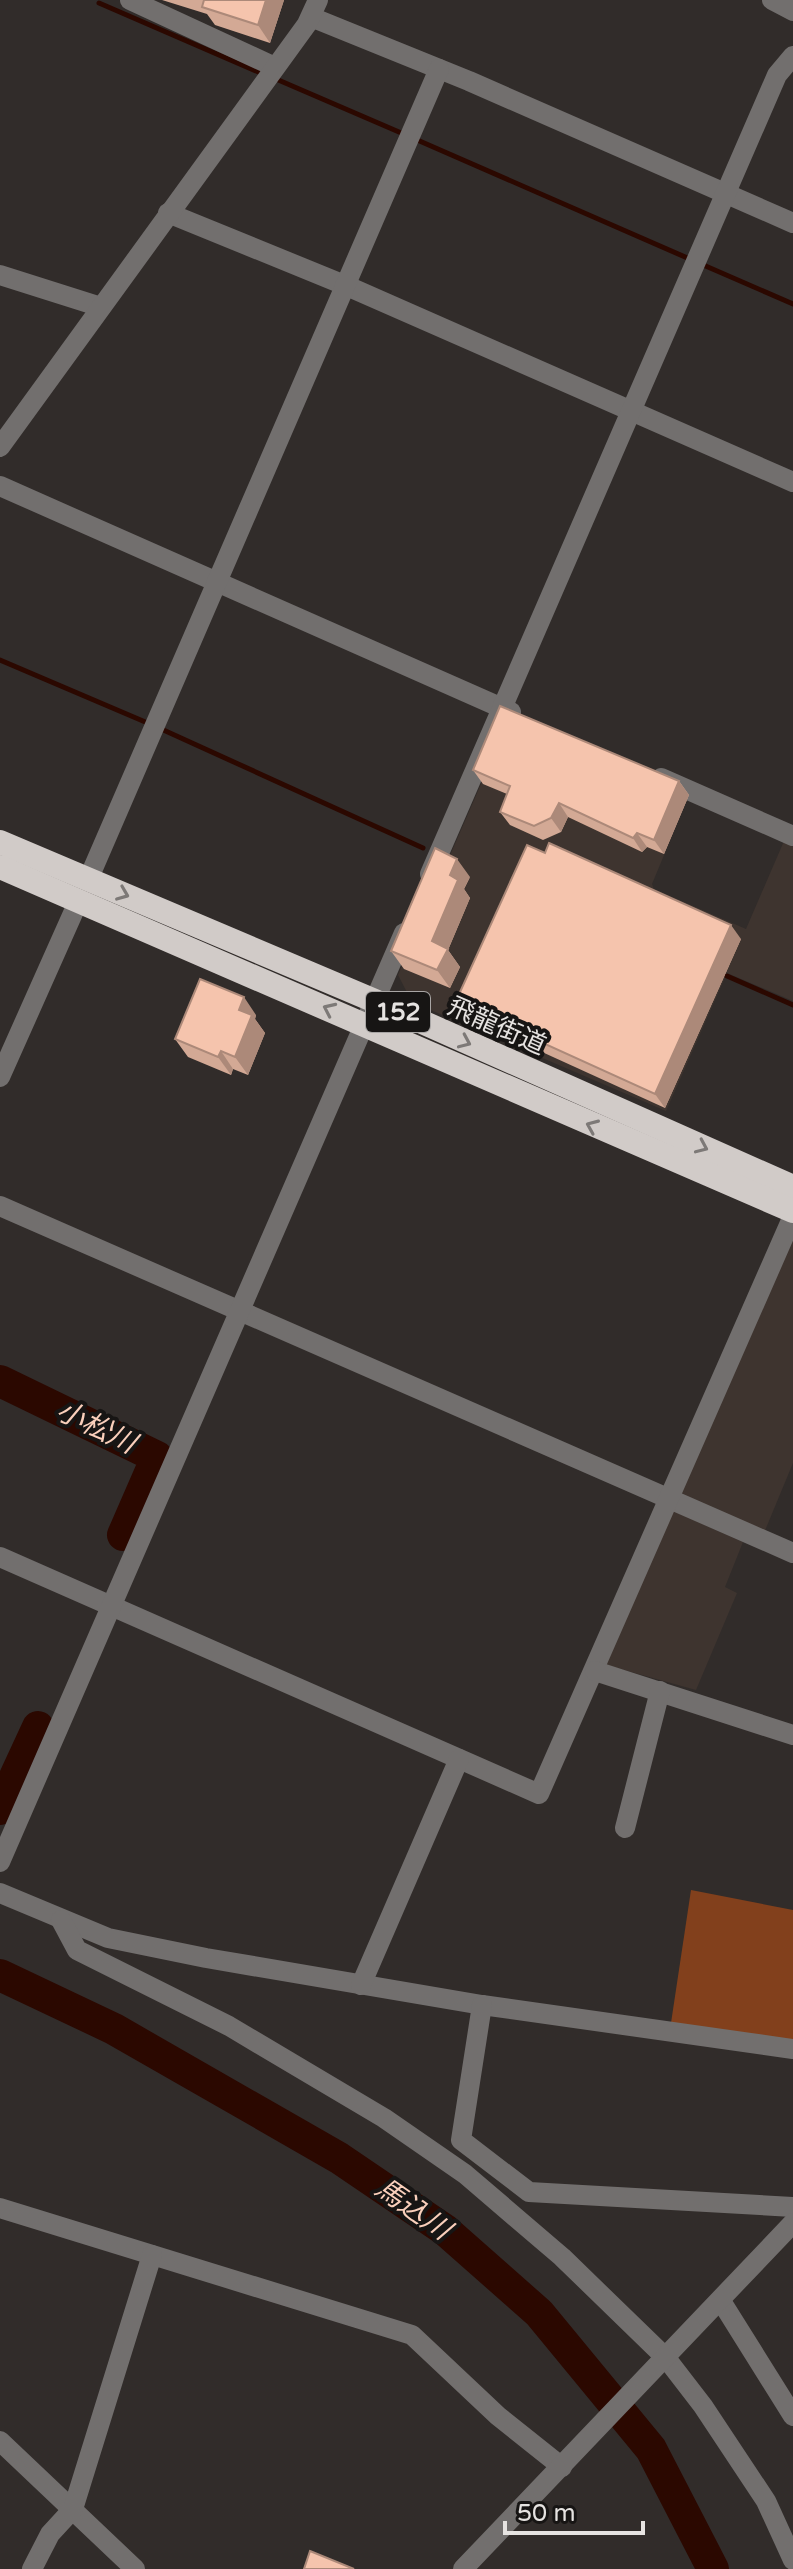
<svg xmlns="http://www.w3.org/2000/svg" width="793" height="2569" font-family="'Varela Round','Noto Sans JP',sans-serif">
  <style>
    .built { fill: #3e342f }
    .green { fill: #82401c }
    .lines { fill: none; stroke-linecap: round; stroke-linejoin: round }
    .stream { stroke: #2b0800; stroke-width: 5 }
    .river { stroke: #2b0800; stroke-width: 32 }
    .minor { stroke: #726f6e; stroke-width: 20 }
    .highway { stroke: #d1cbc8; stroke-width: 24 }
    .wall { fill: #d3a995 }
    .shaded-wall { fill: #ac8979 }
    .building { fill: #f5c4ad; stroke: #ac8979; stroke-width: 2 }
    .oneway { stroke: #7d7977 }
    .labels { text-anchor: middle; dominant-baseline: central; stroke-width: 8; stroke-linejoin: round; paint-order: stroke }
    .shield { fill: #171514; stroke: #a8a5a4; stroke-width: 2 }
    .shield-label { font-size: 24px; font-weight: bold; fill: #e6e3e1 }
    .street-label { font-size: 26px; fill: #e6e3e1; stroke: #171514 }
    .water-label { font-size: 28px; font-style: italic; fill: #facfbb; stroke: #171514 }
  </style>
  <rect width="100%" height="100%" fill="#312c2a"/>
  <!-- built -->
  <g class="built">
    <polygon points="508,722 689,795 652,884 654,889 746,929 784,841 793,845 793,1001 727,973 666,1111 412,1002 398,975"/>
    <polygon points="793,1232 793,1463 764,1533 678,1496"/>
    <polygon points="671,1510 743,1542 725,1587 737,1593 696,1690 606,1665"/>
  </g>
  <!-- green -->
  <polygon class="green" points="691,1890 793,1910 793,2041 671,2023"/>
  <g class="lines">
    <!-- stream -->
    <g class="stream">
      <polyline points="99,3 263,74"/>
      <polyline points="276,79 406,135"/>
      <polyline points="415,139 692,260"/>
      <polyline points="701,264 793,304"/>
      <polyline points="0,660 150,724"/>
      <polyline points="159,728 423,848"/>
      <polyline points="727,976 793,1005"/>
    </g>
    <!-- river -->
    <g class="river">
      <polyline points="0,1381 157,1457 123,1535"/>
      <polyline points="0,1809 38,1727"/>
      <polyline points="0,1975 114,2029 339,2158 445,2230 539,2313 651,2449 713,2569"/>
    </g>
    <!-- minor -->
    <g class="minor">
      <polyline points="130,0 275,67"/>
      <polyline points="772,0 793,11"/>
      <polyline points="311,17 469,81 793,223"/>
      <polyline points="168,213 347,286 793,482"/>
      <polyline points="0,275 101,307"/>
      <polyline points="0,447 307,24 318,0"/>
      <polyline points="0,486 511,712"/>
      <polyline points="661,778 793,836"/>
      <polyline points="430,874 777,75 793,56"/>
      <polyline points="88,880 439,69"/>
      <polyline points="0,1077 78,902"/>
      <polyline points="0,1206 793,1553"/>
      <polyline points="0,1557 539,1794 793,1216"/>
      <polyline points="595,1671 793,1735"/>
      <polyline points="625,1828 660,1691"/>
      <polyline points="0,1862 404,933"/>
      <polyline points="0,1893 108,1938 206,1958 482,2005 793,2049"/>
      <polyline points="61,1920 77,1950 229,2026 384,2118 465,2174 562,2257 666,2358 703,2406 766,2501 793,2560"/>
      <polyline points="361,1985 459,1759"/>
      <polyline points="482,2005 461,2140 529,2192 793,2207"/>
      <polyline points="0,2208 412,2335 498,2416 562,2467"/>
      <polyline points="721,2301 793,2416"/>
      <polyline points="0,2441 135,2569"/>
      <polyline points="32,2569 50,2534 73,2509 152,2255"/>
      <polyline points="463,2569 793,2223"/>
    </g>
    <!-- highway -->
    <g class="highway">
      <polyline points="0,842 375,1001 793,1187"/>
      <polyline points="0,867 793,1211"/>
    </g>
  </g>
  <!-- wall -->
  <g class="wall">
    <polygon points="162,0 284,0 270,43 215,25 207,14"/>
    <polygon points="473,770 679,781 689,795 664,854 647,847 642,852 568,817 561,832 543,840 510,825 500,812 507,794 483,784"/>
    <polygon points="470,877 464,889 470,898 448,950 460,967 450,988 404,969 391,951"/>
    <polygon points="741,939 665,1108 465,1017 455,1003"/>
    <polygon points="256,1015 255,1019 265,1033 248,1075 233,1069 231,1075 188,1057 175,1039"/>
  </g>
  <!-- shaded-wall -->
  <g class="shaded-wall">
    <polygon points="266,0 284,0 270,43 258,25"/>
    <polygon points="679,781 689,795 664,854 654,840"/>
    <polygon points="559,803 568,817 561,832 551,818"/>
    <polygon points="637,833 647,847 642,852 633,838"/>
    <polygon points="457,859 470,877 464,889 470,898 448,950 460,967 450,988 437,970 432,941 450,875"/>
    <polygon points="731,925 741,939 665,1108 655,1094"/>
    <polygon points="244,997 256,1015 255,1019 265,1033 248,1075 235,1057 239,1010"/>
    <polygon points="221,1051 233,1069 231,1075 218,1057"/>
  </g>
  <!-- building -->
  <g class="building">
    <polygon points="204,0 266,0 258,25 202,7"/>
    <polygon points="500,706 679,781 654,840 637,833 633,838 559,803 551,818 534,826 500,812 510,786 473,770"/>
    <polygon points="549,843 731,925 655,1094 455,1003 527,845 545,853"/>
    <polygon points="435,848 457,859 450,875 458,880 432,941 448,949 437,970 391,951"/>
    <polygon points="200,979 244,997 239,1010 252,1015 235,1057 221,1051 218,1057 175,1039"/>
    <polygon points="310,2551 354,2569 304,2569"/>
  </g>
  <!-- one-way arrows -->
  <defs><path id="oneway-chevron" d="M-2-3.5L2.5 0L-2 3.5" fill="none" stroke-width="1.6" stroke-linecap="round" stroke-linejoin="round" transform="scale(2)"/></defs>
  <g class="oneway">
    <use href="#oneway-chevron" transform="translate(123 894) rotate(22)"/>
    <use href="#oneway-chevron" transform="translate(329 1009) rotate(-155)"/>
    <use href="#oneway-chevron" transform="translate(465 1042) rotate(24)"/>
    <use href="#oneway-chevron" transform="translate(592 1126) rotate(-157)"/>
    <use href="#oneway-chevron" transform="translate(702 1147) rotate(24)"/>
  </g>
  <g class="labels">
    <!-- shield labels -->
    <rect class="shield" x="366" y="992" width="64" height="40" rx="6"/>
    <g class="shield-label">
      <text x="398" y="1012">152</text>
    </g>
    <!-- street labels -->
    <g class="street-label">
      <text transform="translate(497 1026) rotate(24)">飛龍街道</text>
    </g>
    <!-- water labels -->
    <g class="water-label">
      <text transform="translate(96 1427) rotate(26)">小松川</text>
      <text transform="translate(413 2209) rotate(35)">馬込川</text>
    </g>
  </g>
  <!-- scale -->
  <path d="M505 2521v12h138v-12" fill="none" stroke="#e6e3e1" stroke-width="4"/>
  <text x="517" y="2521" font-size="24" fill="#e6e3e1" stroke="#171514" stroke-width="6" paint-order="stroke">50 m</text>
</svg>
